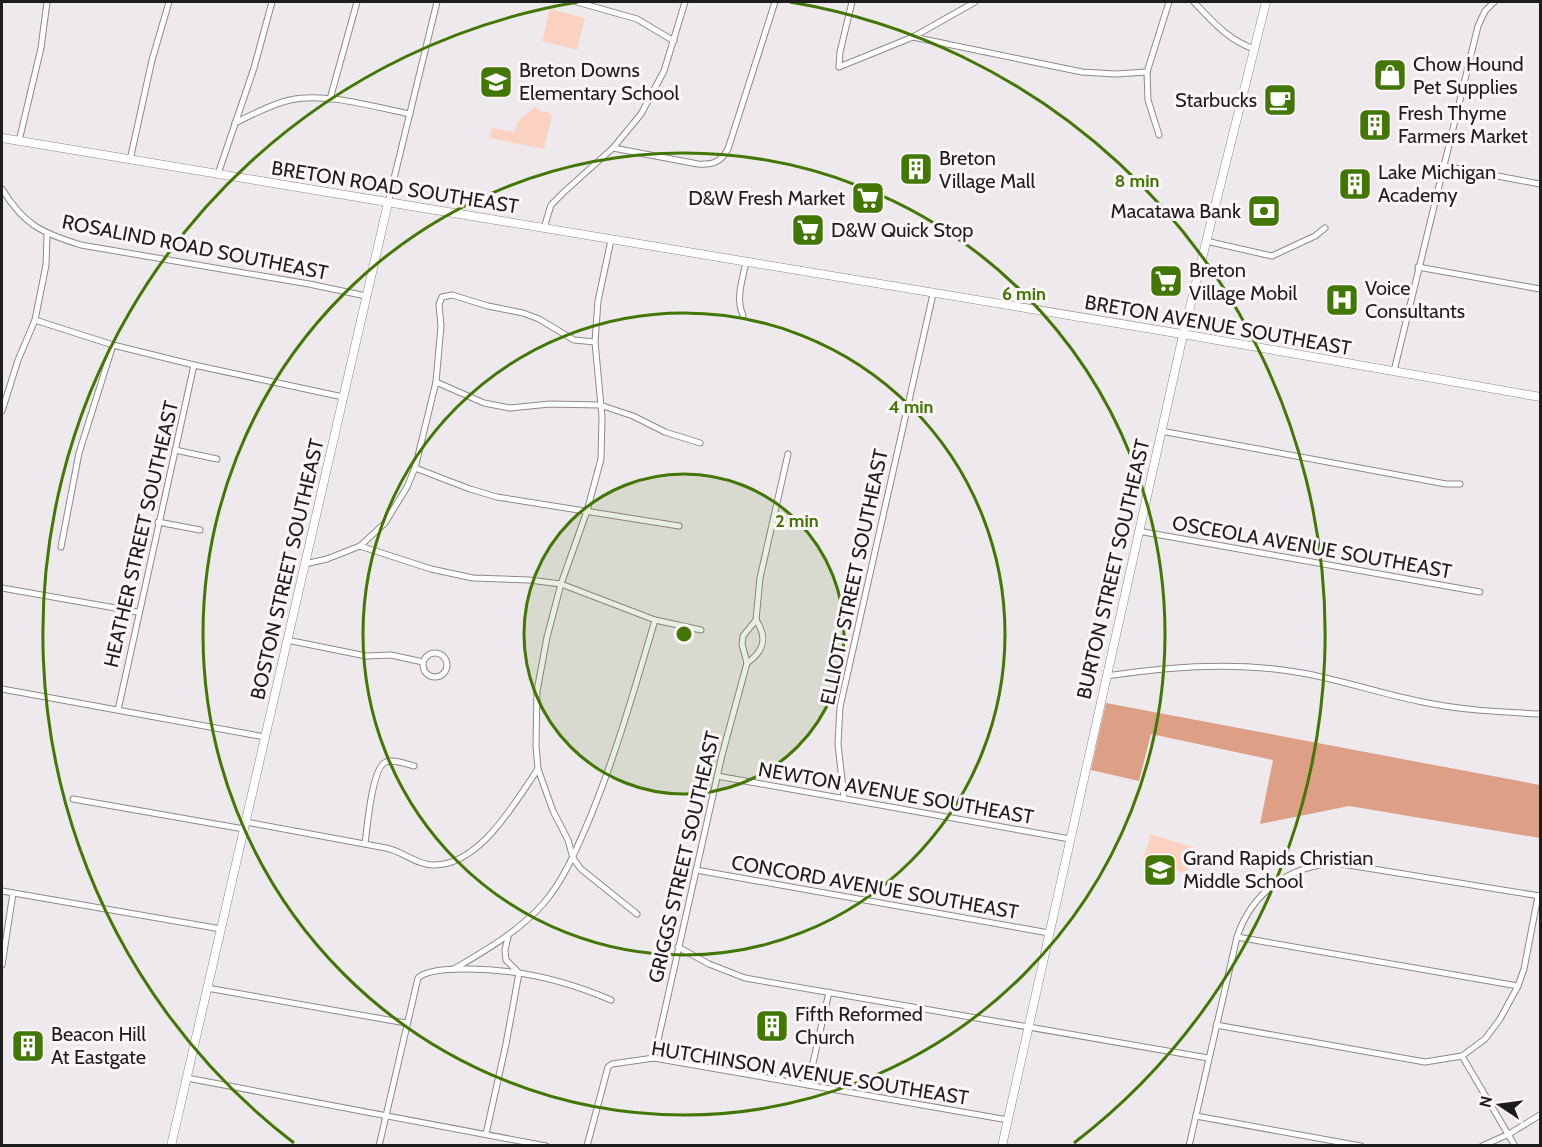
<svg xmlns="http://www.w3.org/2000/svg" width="1542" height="1147" font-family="Cabin,sans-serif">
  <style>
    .green { fill: #fbd2c2 }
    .forest { fill: #dd9f85 }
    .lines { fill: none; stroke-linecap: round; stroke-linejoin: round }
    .street-casing { stroke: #8e898b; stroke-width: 7 }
    .secondary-casing { stroke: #8e898b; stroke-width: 9 }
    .street { stroke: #fff; stroke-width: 5 }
    .secondary { stroke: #fff; stroke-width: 8 }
    .ring { fill: none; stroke: #437704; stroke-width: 3 }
    .labels { text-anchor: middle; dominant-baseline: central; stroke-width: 6; stroke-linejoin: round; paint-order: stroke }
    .poi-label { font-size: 20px; fill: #1e1d1e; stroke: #fcf6f9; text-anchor: start }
    .street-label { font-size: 20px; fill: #1e1d1e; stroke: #fcf6f9 }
    .centre { fill: #437704; stroke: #fcf6f9; stroke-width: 3 }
    .ring-label { font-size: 18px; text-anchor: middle; font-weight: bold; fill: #437704; stroke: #fcf6f9; stroke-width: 6; stroke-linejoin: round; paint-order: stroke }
  </style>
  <rect width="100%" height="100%" fill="#eee9ec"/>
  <!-- green -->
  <g class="green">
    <polygon points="550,9 585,18 577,50 542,41"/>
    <polygon points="535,107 543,112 548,111 552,116 544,149 490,138 492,128 514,132 520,119"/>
    <polygon points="1151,834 1195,848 1186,874 1143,859"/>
  </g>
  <!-- forest -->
  <polygon class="forest" points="1106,703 1540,785 1540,838 1349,806 1260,824 1273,760 1151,734 1139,781 1091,770"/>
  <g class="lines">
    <defs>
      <g id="street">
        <polyline points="577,2 637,19 674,41"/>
        <polyline points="852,2 840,52 839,67 913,37 975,2"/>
        <path d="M1194 2C1212 21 1228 40 1254 49"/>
        <polyline points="913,37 1082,72 1115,74 1147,72"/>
        <polyline points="330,99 357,2"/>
        <path d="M235 123C252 115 271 104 290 100 326 92 374 107 410 114"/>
        <polyline points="1159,135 1148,100 1147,72 1169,2"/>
        <polyline points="19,141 41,48 47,2"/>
        <path d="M613 148 698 164C713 165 721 162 728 149L775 2"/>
        <polyline points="130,160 152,60 169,2"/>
        <polyline points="1444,166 1540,184"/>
        <polyline points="218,174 254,68 272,2"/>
        <path d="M2 189C24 225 42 233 81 245L309 284 366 296"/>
        <polyline points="388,203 437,2"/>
        <polyline points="544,228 551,205 565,191 613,148 641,114 664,71 685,2"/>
        <polyline points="611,240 598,301 595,342 602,417 601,459 587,511 561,584 547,637 537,691 536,746 538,769 553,811 568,840 573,858 581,869 637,914"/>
        <polyline points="1206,241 1272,256 1315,236 1325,228"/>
        <polyline points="1418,267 1540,289"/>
        <path d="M743 315C735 299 743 278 746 262"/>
        <polyline points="35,320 113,345 194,365 343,397"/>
        <polyline points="1394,371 1478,26 1485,11 1494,2"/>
        <polyline points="436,382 484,403 510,408 550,404 600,405 633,416 665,432 700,443"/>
        <polyline points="2,411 18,360 35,320 46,265 47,235"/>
        <polyline points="1161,431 1446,484 1460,484"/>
        <polyline points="175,450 217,459"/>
        <polyline points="415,468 470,489 497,497 679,526"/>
        <polyline points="158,522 200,530"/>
        <polyline points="1138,531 1480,592"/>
        <polyline points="360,546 431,569 473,578 529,580 561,584 655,620 701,630"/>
        <polyline points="61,547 79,453 113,345"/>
        <polyline points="305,564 327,559 360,546 385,523 407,487 415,468 436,382 441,326 439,304 442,297 452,295 488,306 523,313 539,319 574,340 595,342"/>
        <polyline points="2,588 138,612"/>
        <polyline points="287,640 366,656 391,655 423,662"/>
        <circle cx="435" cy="665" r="12"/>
        <path d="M747 663C764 651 768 638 756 620"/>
        <path d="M1106 676C1170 666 1238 661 1302 673 1341 680 1379 693 1418 701 1458 710 1499 712 1540 714"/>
        <polyline points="2,689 265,737"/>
        <polyline points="118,710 194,365"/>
        <polyline points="717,776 1070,839"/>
        <polyline points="844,798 838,744 840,707 933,294"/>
        <polyline points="73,799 244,829"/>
        <path d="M246 822C293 831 339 839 386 848 402 851 417 865 433 865 480 866 515 802 538 769"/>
        <path d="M365 844C367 829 372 766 386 762 394 759 406 764 414 766"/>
        <polyline points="696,870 1049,933"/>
        <polyline points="2,891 221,929"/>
        <polyline points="1237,937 1518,986"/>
        <polyline points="678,947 709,964 745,978 1208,1058"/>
        <polyline points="2,965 13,893"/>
        <path d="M454 969C486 950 518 932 543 904 564 880 576 850 589 820 616 755 635 687 655 620"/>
        <polyline points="207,988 406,1023"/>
        <polyline points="1216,1025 1425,1062 1462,1056 1485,1039 1500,1019 1518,986 1524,969 1538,896"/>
        <polyline points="1462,1056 1515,1146"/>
        <polyline points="654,1058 722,755 747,663 742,644 743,636 756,620 760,578 788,454"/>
        <polyline points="187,1078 546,1146"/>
        <polyline points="808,1085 829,992"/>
        <polyline points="1196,1116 1361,1146"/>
        <polyline points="486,1134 506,1044 519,973 506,960 505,950 508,937"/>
        <path d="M379 1146 418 978 422 975C436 969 453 969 468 969 517 969 565 980 611 1000"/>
        <polyline points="587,1146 608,1067 612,1064 654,1058 1008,1120"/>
        <path d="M1189 1146 1237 937C1252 892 1289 866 1336 863L1540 896"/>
        <polyline points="1482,1146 1509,1134 1540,1115"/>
      </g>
      <g id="secondary">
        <polyline points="2,138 1194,336 1540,397"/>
        <polyline points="171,1146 388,203"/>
        <polyline points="1002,1146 1183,335 1266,2"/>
      </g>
    </defs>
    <!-- street casing -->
    <use href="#street" class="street-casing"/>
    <!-- secondary casing -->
    <use href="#secondary" class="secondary-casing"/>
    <!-- street -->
    <use href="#street" class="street"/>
    <!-- secondary -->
    <use href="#secondary" class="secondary"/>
  </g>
  <!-- distance rings -->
  <circle cx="684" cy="634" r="160" fill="#437704" fill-opacity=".12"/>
  <g class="ring">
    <circle cx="684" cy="634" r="160"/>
    <circle cx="684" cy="634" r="321"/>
    <circle cx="684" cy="634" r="481"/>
    <path d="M294 1143A641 641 0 0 1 578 2M790 2A641 641 0 0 1 1074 1143"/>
  </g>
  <!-- icons -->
  <defs>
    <symbol id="shop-square" viewBox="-11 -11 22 22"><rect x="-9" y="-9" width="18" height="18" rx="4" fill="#437704" stroke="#fcf6f9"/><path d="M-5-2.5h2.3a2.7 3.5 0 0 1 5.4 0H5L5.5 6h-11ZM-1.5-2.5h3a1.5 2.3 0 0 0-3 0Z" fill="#fff"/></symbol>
    <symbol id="school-square" viewBox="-11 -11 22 22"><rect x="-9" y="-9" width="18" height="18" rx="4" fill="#437704" stroke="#fcf6f9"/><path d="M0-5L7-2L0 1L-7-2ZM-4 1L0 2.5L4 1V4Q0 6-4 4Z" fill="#fff"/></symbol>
    <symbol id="cafe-square" viewBox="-11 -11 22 22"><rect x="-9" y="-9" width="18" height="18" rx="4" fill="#437704" stroke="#fcf6f9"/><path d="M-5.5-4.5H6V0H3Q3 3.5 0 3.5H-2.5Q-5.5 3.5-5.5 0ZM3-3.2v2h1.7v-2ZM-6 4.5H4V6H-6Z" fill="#fff"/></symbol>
    <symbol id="building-square" viewBox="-11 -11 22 22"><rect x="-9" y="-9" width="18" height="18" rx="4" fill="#437704" stroke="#fcf6f9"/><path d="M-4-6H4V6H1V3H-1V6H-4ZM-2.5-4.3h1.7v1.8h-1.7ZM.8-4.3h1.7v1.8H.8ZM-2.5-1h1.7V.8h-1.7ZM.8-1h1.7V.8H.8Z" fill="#fff"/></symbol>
    <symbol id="supermarket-square" viewBox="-11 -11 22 22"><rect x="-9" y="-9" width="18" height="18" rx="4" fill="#437704" stroke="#fcf6f9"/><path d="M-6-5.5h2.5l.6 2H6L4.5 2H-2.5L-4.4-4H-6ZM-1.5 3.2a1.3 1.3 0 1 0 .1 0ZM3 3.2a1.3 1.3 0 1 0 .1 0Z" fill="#fff"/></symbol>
    <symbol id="bank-square" viewBox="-11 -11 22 22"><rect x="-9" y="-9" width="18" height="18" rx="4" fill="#437704" stroke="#fcf6f9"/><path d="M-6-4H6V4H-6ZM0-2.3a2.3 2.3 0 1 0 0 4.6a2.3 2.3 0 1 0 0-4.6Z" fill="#fff"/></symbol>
    <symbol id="hospital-square" viewBox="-11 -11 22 22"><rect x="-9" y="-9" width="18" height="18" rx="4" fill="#437704" stroke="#fcf6f9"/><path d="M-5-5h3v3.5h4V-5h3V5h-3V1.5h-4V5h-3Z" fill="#fff"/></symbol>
  </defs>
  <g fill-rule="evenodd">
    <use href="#shop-square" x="1371" y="56" width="38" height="38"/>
    <use href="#school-square" x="477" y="63" width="38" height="38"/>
    <use href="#cafe-square" x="1261" y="81" width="38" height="38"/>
    <use href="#building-square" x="1356" y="106" width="38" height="38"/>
    <use href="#building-square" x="897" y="150" width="38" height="38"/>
    <use href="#building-square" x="1336" y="165" width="38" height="38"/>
    <use href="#supermarket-square" x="849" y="179" width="38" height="38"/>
    <use href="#bank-square" x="1245" y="192" width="38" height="38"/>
    <use href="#supermarket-square" x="789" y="211" width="38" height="38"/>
    <use href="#supermarket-square" x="1147" y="262" width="38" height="38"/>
    <use href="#hospital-square" x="1323" y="281" width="38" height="38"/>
    <use href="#school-square" x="1141" y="851" width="38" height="38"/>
    <use href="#building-square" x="753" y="1007" width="38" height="38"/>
    <use href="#building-square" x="9" y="1027" width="38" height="38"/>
  </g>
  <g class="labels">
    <!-- poi labels -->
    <g class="poi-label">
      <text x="1413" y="64">Chow Hound<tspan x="1413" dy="23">Pet Supplies</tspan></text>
      <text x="519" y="70">Breton Downs<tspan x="519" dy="23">Elementary School</tspan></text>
      <text x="1257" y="100" text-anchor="end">Starbucks</text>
      <text x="1398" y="113">Fresh Thyme<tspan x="1398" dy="23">Farmers Market</tspan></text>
      <text x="939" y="158">Breton<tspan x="939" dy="23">Village Mall</tspan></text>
      <text x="1378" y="172">Lake Michigan<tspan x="1378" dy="23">Academy</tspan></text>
      <text x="845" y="198" text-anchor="end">D&amp;W Fresh Market</text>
      <text x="1241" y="211" text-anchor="end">Macatawa Bank</text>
      <text x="831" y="230">D&amp;W Quick Stop</text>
      <text x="1189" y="270">Breton<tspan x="1189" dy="23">Village Mobil</tspan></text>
      <text x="1365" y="288">Voice<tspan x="1365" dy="23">Consultants</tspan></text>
      <text x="1183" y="858">Grand Rapids Christian<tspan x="1183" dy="23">Middle School</tspan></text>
      <text x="795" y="1014">Fifth Reformed<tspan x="795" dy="23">Church</tspan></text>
      <text x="51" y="1034">Beacon Hill<tspan x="51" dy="23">At Eastgate</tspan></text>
    </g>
    <!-- street labels -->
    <g class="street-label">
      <text transform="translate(395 187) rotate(9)">BRETON ROAD SOUTHEAST</text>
      <text transform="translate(195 247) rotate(11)">ROSALIND ROAD SOUTHEAST</text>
      <text transform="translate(1218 325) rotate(10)">BRETON AVENUE SOUTHEAST</text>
      <text transform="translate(141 534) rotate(-77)">HEATHER STREET SOUTHEAST</text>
      <text transform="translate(1312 547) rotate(10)">OSCEOLA AVENUE SOUTHEAST</text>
      <text transform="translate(287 569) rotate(-77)">BOSTON STREET SOUTHEAST</text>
      <text transform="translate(1113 569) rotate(-77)">BURTON STREET SOUTHEAST</text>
      <text transform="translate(854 577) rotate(-78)">ELLIOTT STREET SOUTHEAST</text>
      <text transform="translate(896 793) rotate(10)">NEWTON AVENUE SOUTHEAST</text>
      <text transform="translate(684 857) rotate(-77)">GRIGGS STREET SOUTHEAST</text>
      <text transform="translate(875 887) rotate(10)">CONCORD AVENUE SOUTHEAST</text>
      <text transform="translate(810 1073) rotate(9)">HUTCHINSON AVENUE SOUTHEAST</text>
    </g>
  </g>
  <circle cx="684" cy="634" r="9" class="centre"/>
  <g class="ring-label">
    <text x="1137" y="187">8 min</text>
    <text x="1024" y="300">6 min</text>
    <text x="911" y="413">4 min</text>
    <text x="797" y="527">2 min</text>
  </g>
  <!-- border -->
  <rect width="1542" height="1147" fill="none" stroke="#1e1d1e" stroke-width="6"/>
  <!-- north arrow -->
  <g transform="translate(1500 1105) rotate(283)" stroke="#fcf6f9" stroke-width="4.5" paint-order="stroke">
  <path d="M0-4.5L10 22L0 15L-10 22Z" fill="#1e1d1e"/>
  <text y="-9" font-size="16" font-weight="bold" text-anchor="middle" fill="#1e1d1e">N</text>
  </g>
</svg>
